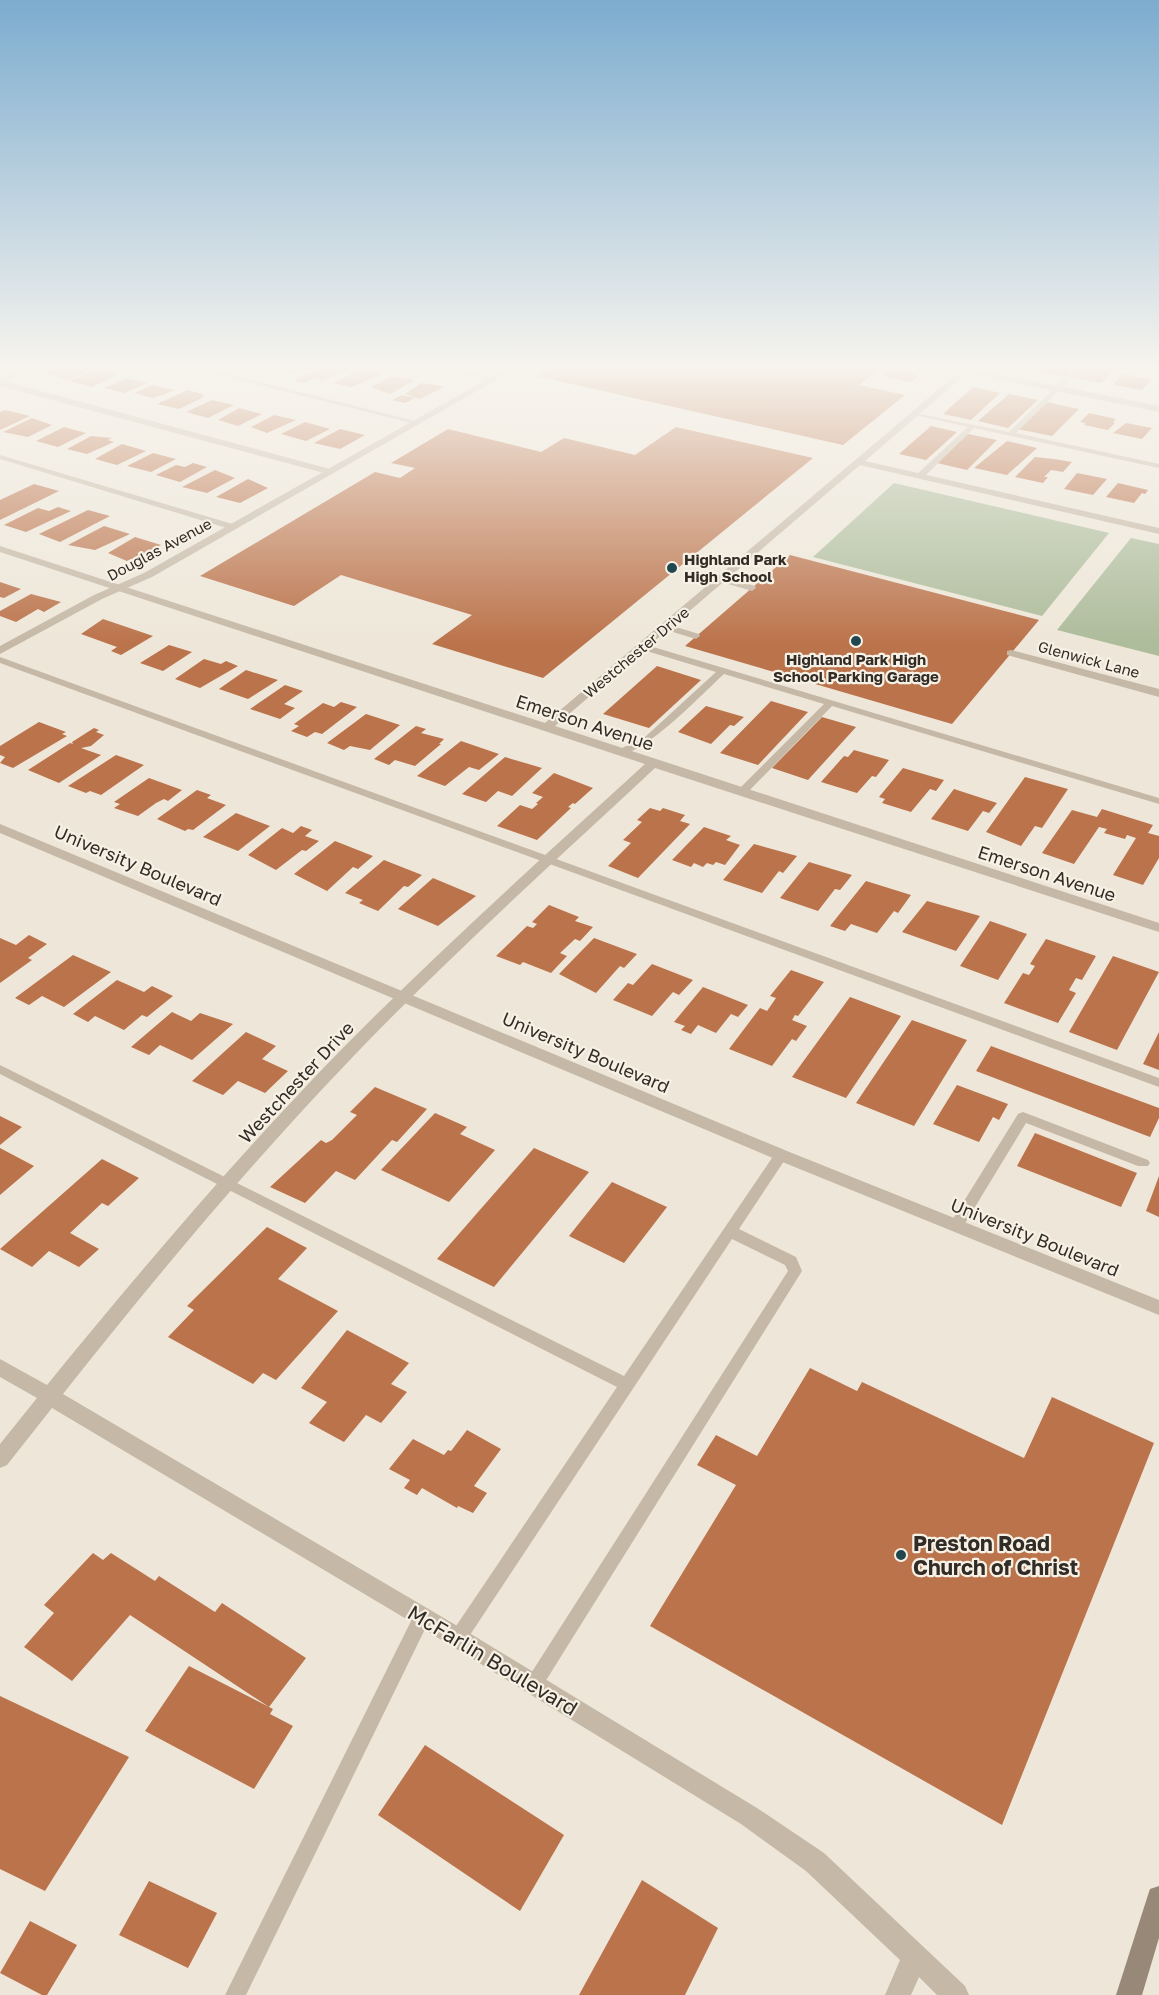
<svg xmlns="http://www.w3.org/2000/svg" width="1159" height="1995" font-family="'Golos Text',sans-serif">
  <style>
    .green { fill: #adbc9b }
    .building { fill: #bb734b }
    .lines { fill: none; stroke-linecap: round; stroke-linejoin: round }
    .service { fill: #c5b8a6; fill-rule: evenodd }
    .minor { fill: #c5b8a6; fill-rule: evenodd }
    .tertiary { fill: #c5b8a6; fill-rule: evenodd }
    .secondary { fill: #988878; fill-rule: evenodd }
    .poi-dot { fill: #204750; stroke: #f7f1e5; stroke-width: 2 }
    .labels { text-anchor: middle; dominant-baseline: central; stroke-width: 4.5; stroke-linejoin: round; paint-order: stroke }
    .far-street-label { font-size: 15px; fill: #322c26; stroke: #f7f1e5 }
    .far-poi-label { font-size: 15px; font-weight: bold; fill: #322c26; stroke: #f7f1e5; text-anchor: start }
    .street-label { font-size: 18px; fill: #322c26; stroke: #f7f1e5 }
    .near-poi-label { font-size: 21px; font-weight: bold; fill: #322c26; stroke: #f7f1e5; text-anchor: start }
    .near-street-label { font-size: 21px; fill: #322c26; stroke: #f7f1e5 }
  </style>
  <rect width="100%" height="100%" fill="#eee7d9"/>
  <!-- green -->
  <g class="green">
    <polygon points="894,483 1109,533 1042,616 813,557"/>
    <polygon points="1131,538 1159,544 1159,656 1057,630"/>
  </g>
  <!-- building -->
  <g class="building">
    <polygon points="64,365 103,365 68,380 44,373"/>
    <polygon points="283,365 311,365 290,374 276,370"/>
    <polygon points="325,365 355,367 322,380 314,378 305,383 294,381"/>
    <polygon points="554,365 885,365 859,385 905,395 843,445 536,376"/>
    <polygon points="1040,365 1076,365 1064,377 1034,371"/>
    <polygon points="1084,365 1119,365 1101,383 1072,377"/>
    <polygon points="99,369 119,374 92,387 69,381"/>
    <polygon points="361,369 384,374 351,387 333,383"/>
    <polygon points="890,370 900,370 919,376 911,382 882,376"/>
    <polygon points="1123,374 1152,379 1142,390 1113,385"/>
    <polygon points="392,376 415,380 390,394 371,387"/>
    <polygon points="127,378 147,383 125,393 104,388"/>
    <polygon points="421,383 431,384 444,387 420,399 405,394"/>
    <polygon points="152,385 175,390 153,398 134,393"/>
    <polygon points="973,387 1000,393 971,420 943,414"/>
    <polygon points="188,390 205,395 201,396 204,397 179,409 157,404"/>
    <polygon points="1009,394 1038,400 1008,428 978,421"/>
    <polygon points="402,395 415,398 405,403 392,400"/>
    <polygon points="212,400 234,405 208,418 186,412"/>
    <polygon points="1046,402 1079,409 1052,436 1017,429"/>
    <polygon points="239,408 262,414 238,426 218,420"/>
    <polygon points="5,410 18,413 30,416 0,430 0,412"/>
    <polygon points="1089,413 1116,419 1113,422 1115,423 1108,430 1084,425 1086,423 1080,422"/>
    <polygon points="274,415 296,420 267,433 251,427"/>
    <polygon points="32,418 52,425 28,437 3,432"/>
    <polygon points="305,422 330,429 306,441 281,434"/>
    <polygon points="1126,423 1152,428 1142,439 1113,433"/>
    <polygon points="931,426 957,432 926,460 899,454"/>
    <polygon points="64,427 86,433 58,447 36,441"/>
    <polygon points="676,427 813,458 543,678 432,644 472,615 341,575 294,606 200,576 375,472 400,478 415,468 391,463 448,429 541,452 564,438 635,455"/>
    <polygon points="340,429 365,435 340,449 314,443"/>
    <polygon points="968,434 997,440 967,470 937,463"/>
    <polygon points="91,436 112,438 108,440 114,442 87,454 67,449"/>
    <polygon points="1007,441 1037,448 1007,475 974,468"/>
    <polygon points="122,444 146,451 117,465 95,459"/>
    <polygon points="153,453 176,459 151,472 127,466"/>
    <polygon points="1035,457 1054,459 1072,462 1063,472 1051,470 1044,477 1048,477 1043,483 1015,477"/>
    <polygon points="193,463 207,467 180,482 156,475 176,465 185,467"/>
    <polygon points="215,470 235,478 207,493 182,487"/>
    <polygon points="1077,473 1107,479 1093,495 1064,489"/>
    <polygon points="248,479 268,488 240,503 216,497"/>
    <polygon points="1118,483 1148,490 1145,494 1142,493 1134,503 1106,497"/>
    <polygon points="34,484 59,491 0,520 0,500"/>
    <polygon points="58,507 71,511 26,532 4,525 38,508 49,511"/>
    <polygon points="88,510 110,516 60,542 39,534"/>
    <polygon points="104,526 130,534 95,550 68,545"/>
    <polygon points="135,537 161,545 127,561 108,553"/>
    <polygon points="790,555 1039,620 952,724 685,646"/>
    <polygon points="0,582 21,589 4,598 0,597"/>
    <polygon points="31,594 61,602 44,612 38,609 16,622 0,616 0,611"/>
    <polygon points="103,619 153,636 121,655 111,651 117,647 81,634"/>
    <polygon points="169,645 192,652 163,671 140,663"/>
    <polygon points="204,659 221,664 226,661 238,666 200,688 175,679"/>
    <polygon points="657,666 701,680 649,728 603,714"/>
    <polygon points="246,670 278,680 248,699 219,689"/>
    <polygon points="285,685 303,691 284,704 295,708 280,719 250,709"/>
    <polygon points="771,701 808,712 758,765 720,753"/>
    <polygon points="341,702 357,707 322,734 315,732 307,737 291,731 299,726 294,724 323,703 334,707"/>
    <polygon points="706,706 744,717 734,726 730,725 711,744 678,732"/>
    <polygon points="366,714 400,725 370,750 350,746 344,750 327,743"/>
    <polygon points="822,717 856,727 808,780 772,768"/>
    <polygon points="39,722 66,732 62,734 67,736 13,768 0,763 5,757 0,755 0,746"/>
    <polygon points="416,726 426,729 421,733 444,739 439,744 441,744 415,766 395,760 389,765 374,759"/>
    <polygon points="94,728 99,730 96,732 104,735 91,746 81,748 101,755 59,783 28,770 70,743 73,744 72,742"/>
    <polygon points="461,741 499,754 479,770 469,767 445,786 417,776"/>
    <polygon points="854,750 889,760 876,777 872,776 857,793 821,782 844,756 848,757"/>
    <polygon points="116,755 144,765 101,795 90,791 86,793 68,786"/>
    <polygon points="505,757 542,768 512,796 498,791 486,802 462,794"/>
    <polygon points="903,768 944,780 936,791 930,789 911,812 882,803 885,799 879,797"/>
    <polygon points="554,773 593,788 575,804 573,803 568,807 571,808 537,840 497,826 520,805 532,809 538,804 536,803 543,797 532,793"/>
    <polygon points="1025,777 1068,789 1042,828 1035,826 1021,846 986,832"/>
    <polygon points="149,778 182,790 168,801 164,799 156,803 138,816 114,808 120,804 114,802"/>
    <polygon points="954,789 997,803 989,813 983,811 968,831 931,819"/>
    <polygon points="197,790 211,795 207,798 226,805 193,830 188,829 185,831 157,819"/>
    <polygon points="650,808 660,811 663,808 685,815 680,821 690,824 638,878 608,866 631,843 623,840 642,822 637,820"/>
    <polygon points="1102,809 1153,825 1148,833 1159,836 1159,858 1143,885 1113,875 1136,838 1127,835 1125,839 1104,833 1107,829 1099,827 1074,864 1042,853 1072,810 1097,817"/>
    <polygon points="236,813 270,826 238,851 203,837"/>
    <polygon points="301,826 312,830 305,836 319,841 306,851 302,850 276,870 248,855 282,828 293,833"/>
    <polygon points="704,827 731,836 726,840 740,845 725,865 716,862 713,865 707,863 703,867 694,863 691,867 672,860"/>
    <polygon points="335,841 373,856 358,869 353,867 327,891 294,874"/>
    <polygon points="754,844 797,856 783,873 779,871 762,893 723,880"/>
    <polygon points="384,860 422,875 408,887 404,886 378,911 359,903 363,900 345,893"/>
    <polygon points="809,862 852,875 840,890 835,889 818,911 780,898"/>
    <polygon points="433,878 476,896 438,926 398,909"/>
    <polygon points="866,881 911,895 898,913 894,911 877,933 851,924 845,931 830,926"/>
    <polygon points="927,901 980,916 956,951 902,932"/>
    <polygon points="549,905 579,917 575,921 593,927 580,941 575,939 560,953 567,956 551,973 523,962 520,965 496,956 527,926 533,928 537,924 532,922"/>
    <polygon points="990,921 1027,934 998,980 960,966"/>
    <polygon points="29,935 47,944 28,958 32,960 0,983 0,938 16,945"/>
    <polygon points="594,938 637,954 624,968 620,966 596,993 559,974"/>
    <polygon points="1046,939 1096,956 1082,980 1076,978 1069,990 1076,993 1058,1023 1004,1003 1023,973 1029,975 1035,966 1030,964"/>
    <polygon points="73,955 111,972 64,1007 42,996 29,1005 15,998"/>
    <polygon points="1113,956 1159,972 1117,1050 1069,1032"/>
    <polygon points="652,964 693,980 679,995 673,992 652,1016 613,1000 628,983 633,985"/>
    <polygon points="791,970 824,982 798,1016 795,1015 792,1020 807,1026 796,1041 792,1039 772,1066 729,1049 760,1008 767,1011 776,998 770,996"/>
    <polygon points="117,980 144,992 152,986 173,996 147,1017 142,1015 124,1030 95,1016 88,1022 73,1014"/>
    <polygon points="703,987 748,1005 738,1017 731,1014 716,1033 698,1025 691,1034 681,1030 685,1026 674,1022"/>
    <polygon points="850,997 901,1016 846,1098 792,1077"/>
    <polygon points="172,1012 191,1021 200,1013 233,1024 192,1060 160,1045 149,1055 131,1047"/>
    <polygon points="912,1020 967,1040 914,1126 856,1103"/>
    <polygon points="246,1032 276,1046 262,1059 288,1071 265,1093 238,1081 223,1095 192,1081"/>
    <polygon points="1159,1032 1159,1070 1143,1064"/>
    <polygon points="991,1046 1159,1108 1159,1118 1150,1137 976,1071"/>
    <polygon points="957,1085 1008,1104 999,1120 993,1117 979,1142 933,1124"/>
    <polygon points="375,1087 427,1109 397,1142 392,1140 355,1180 336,1171 305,1203 270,1187 321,1140 326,1143 332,1140 357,1115 350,1112"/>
    <polygon points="435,1113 467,1127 460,1134 495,1150 449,1202 381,1170"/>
    <polygon points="0,1116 22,1127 0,1145"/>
    <polygon points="1035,1133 1137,1173 1121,1207 1017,1166"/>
    <polygon points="0,1148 34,1166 0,1195"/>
    <polygon points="534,1148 589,1172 494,1287 437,1259"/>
    <polygon points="102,1159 139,1178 108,1206 102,1203 70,1233 99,1249 79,1267 49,1251 32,1267 0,1249"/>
    <polygon points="1159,1176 1159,1217 1146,1211"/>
    <polygon points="612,1182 667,1207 624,1263 569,1236"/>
    <polygon points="267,1227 307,1248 278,1279 338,1311 276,1380 263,1373 253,1384 168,1337 194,1310 187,1306"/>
    <polygon points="347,1330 409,1363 391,1384 407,1392 381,1423 366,1415 344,1442 309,1423 327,1402 301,1388"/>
    <polygon points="810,1368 857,1391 862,1382 1024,1458 1052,1397 1154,1443 1002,1825 650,1626 736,1485 697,1465 716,1435 757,1456"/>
    <polygon points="467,1430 501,1449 474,1486 487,1493 473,1513 458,1506 457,1508 422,1488 417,1495 404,1488 410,1480 389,1469 413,1439 444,1455 448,1450 451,1451"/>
    <polygon points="93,1553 103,1560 111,1553 155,1581 159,1576 215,1612 222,1603 306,1658 269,1707 130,1615 72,1681 24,1647 54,1613 44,1605"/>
    <polygon points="189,1666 273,1709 270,1714 293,1726 254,1789 145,1731"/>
    <polygon points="0,1696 129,1757 45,1891 0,1869"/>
    <polygon points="425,1745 564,1835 520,1911 378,1815"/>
    <polygon points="642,1880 718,1928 685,1995 579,1995"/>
    <polygon points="149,1881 217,1913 188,1968 119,1935"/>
    <polygon points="30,1921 77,1945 47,1995 42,1995 0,1973"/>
  </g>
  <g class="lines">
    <!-- service -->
    <g class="service">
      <polygon points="181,365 192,365 419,422 415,424"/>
      <polygon points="1078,365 1085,365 1016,433 1159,464 1159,468 974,428 923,478 917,478 917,474 968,427 915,415 915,413 1009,432"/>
      <polygon points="0,455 236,525 237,527 230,529 0,459"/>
      <polygon points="721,576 755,586 756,588 752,591 718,581 718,577"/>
      <polygon points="666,624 699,634 700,636 696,639 663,629 663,625"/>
      <path d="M643 644 1159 798V804L832 706 746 794H738L737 792 738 790 824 704 724 674C704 692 643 757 618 754V750L645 737 716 672 640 649 638 647Z"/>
      <polygon points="0,657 1159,1078 1159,1087 0,663"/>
      <polygon points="0,1065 624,1376 776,1152 786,1152 788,1155 739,1229 796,1257 802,1271 540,1690 534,1693 528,1690 525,1684 528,1678 788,1271 785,1265 732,1239 464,1644 458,1646 452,1644 449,1638 452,1632 617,1387 0,1074"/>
      <polygon points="1023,1112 1148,1160 1150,1163 1148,1166 1138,1166 1026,1123 961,1230 956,1231 951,1230 949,1226 951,1222 1018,1114"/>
      <polygon points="422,1609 428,1611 431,1617 428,1623 246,1995 225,1995 416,1611"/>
    </g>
    <!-- minor -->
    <g class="minor">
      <polygon points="425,365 441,365 496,379 492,382"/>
      <path d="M933 365 964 368 967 365H976L972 369 1159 406V412L967 373 865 461 1159 528V534L860 465 555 726 1159 923V932L655 768C551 865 445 960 347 1063 246 1169 153 1280 63 1394L466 1631 757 1808 824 1853 965 1986 969 1995H937L919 1977 911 1995H885L900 1960 806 1871 741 1824 450 1645 52 1408 7 1465 0 1468V1444L37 1398 0 1377V1359L47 1385C140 1271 235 1159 337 1054 436 953 541 859 645 764L0 552V546L545 723 959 372Z"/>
      <polygon points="0,380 330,469 332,471 324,473 0,386"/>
      <polygon points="1011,650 1159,689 1159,697 1007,655 1007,651"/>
    </g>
    <!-- tertiary -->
    <g class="tertiary">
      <polygon points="28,365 39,365 0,383 0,377"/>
      <polygon points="512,365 522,365 152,577 102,599 0,654 0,646 94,595 144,573"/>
      <polygon points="0,824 787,1151 1159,1300 1159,1315 775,1159 0,833"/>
    </g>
    <!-- secondary -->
    <polygon class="secondary" points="1159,1886 1159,1938 1142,1995 1116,1995 1147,1898 1150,1889"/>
  </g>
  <!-- sky -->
  <linearGradient id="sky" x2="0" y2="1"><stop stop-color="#7caccf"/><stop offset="0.57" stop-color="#f7f4ee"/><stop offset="1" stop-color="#f7f4ee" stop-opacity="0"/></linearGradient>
  <rect width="1159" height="644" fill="url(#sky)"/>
  <!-- markers -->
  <g class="poi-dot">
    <circle cx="672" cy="568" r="6"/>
    <circle cx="856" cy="641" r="6"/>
    <circle cx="901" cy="1555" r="6"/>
  </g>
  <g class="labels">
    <!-- far-street labels -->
    <g class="far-street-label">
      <text transform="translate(159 549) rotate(-28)">Douglas Avenue</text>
      <text transform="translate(636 652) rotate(-40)">Westchester Drive</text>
      <text transform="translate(1089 659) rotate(15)">Glenwick Lane</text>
    </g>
    <!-- far-poi labels -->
    <g class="far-poi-label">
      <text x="684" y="559">Highland Park<tspan x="684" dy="17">High School</tspan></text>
      <text x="856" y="659" text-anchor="middle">Highland Park High<tspan x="856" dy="17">School Parking Garage</tspan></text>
    </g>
    <!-- street labels -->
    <g class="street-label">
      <text transform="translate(585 722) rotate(18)">Emerson Avenue</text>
      <text transform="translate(138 865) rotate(23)">University Boulevard</text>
      <text transform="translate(1047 873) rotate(18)">Emerson Avenue</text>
      <text transform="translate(586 1052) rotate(23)">University Boulevard</text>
      <text transform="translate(296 1082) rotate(-47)">Westchester Drive</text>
      <text transform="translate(1035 1237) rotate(22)">University Boulevard</text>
    </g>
    <!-- near-poi labels -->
    <g class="near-poi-label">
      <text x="913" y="1543">Preston Road<tspan x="913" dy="24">Church of Christ</tspan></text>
    </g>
    <!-- near-street labels -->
    <g class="near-street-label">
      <text transform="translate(493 1660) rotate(31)">McFarlin Boulevard</text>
    </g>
  </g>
</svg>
